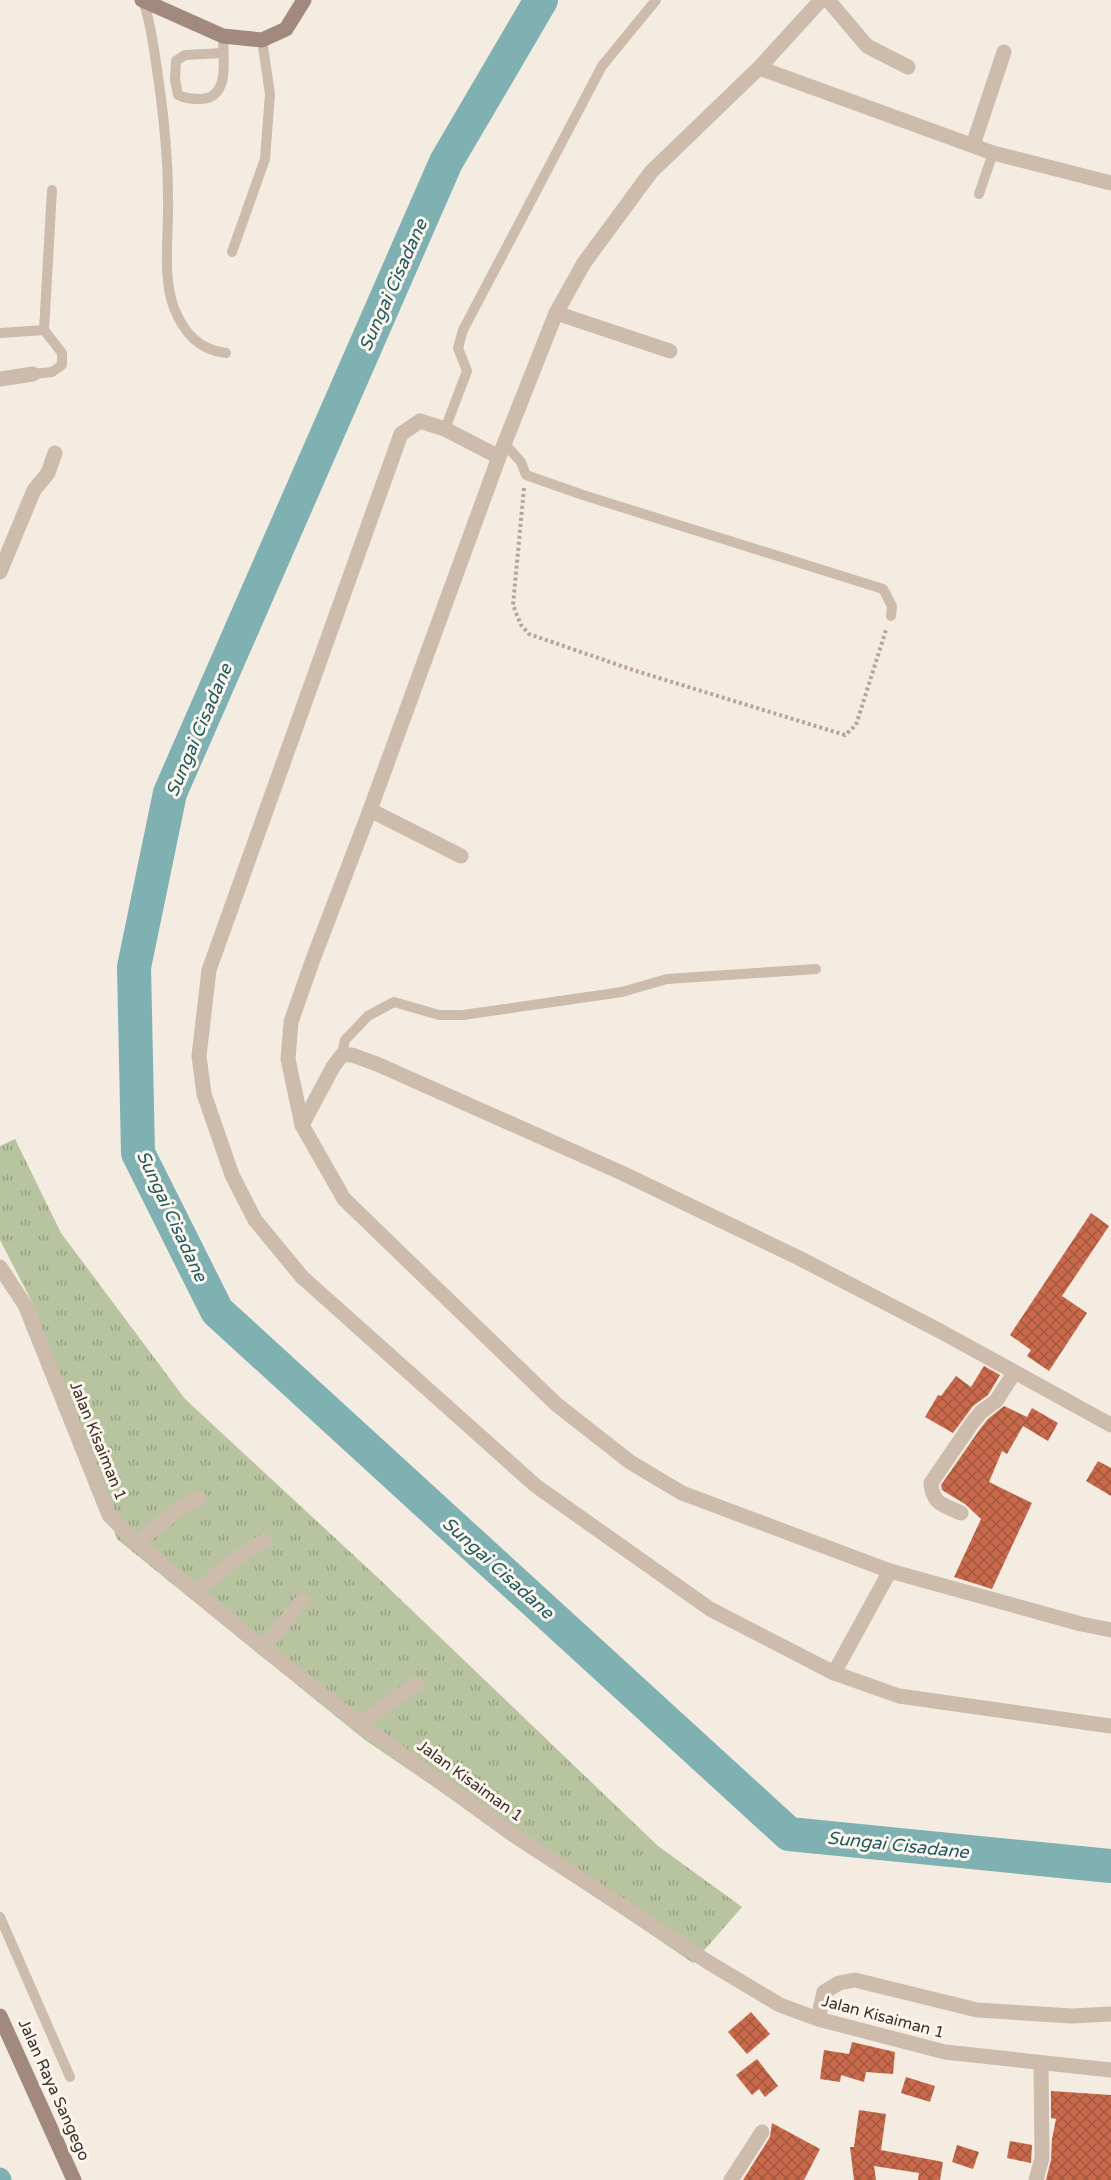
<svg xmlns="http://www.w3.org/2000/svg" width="1111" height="2180" font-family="'Varela Round',sans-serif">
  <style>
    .grass { fill: url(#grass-tufts) }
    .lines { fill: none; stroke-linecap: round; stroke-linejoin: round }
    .canal { stroke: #7fb0b2; stroke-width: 21 }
    .river { stroke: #7fb0b2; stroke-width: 34 }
    .building { fill: url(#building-cross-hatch) }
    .path { stroke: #b9a596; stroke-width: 4; stroke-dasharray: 3 3; stroke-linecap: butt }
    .lane { stroke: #cdbbac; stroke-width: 10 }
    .street { stroke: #cdbbac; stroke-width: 15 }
    .secondary { stroke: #a18a7d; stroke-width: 15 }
    .labels { text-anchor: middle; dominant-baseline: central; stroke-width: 6; stroke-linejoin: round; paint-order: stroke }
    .street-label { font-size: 16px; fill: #3b302b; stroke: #fbf5ee }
    .water-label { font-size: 18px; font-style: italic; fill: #1f5a5e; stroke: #fbf5ee }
  </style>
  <defs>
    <pattern id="grass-tufts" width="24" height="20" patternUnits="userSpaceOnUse" patternTransform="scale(1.5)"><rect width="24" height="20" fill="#b8c4a0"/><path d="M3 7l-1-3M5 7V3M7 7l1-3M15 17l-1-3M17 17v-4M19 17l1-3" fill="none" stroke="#97a083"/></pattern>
    <pattern id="building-cross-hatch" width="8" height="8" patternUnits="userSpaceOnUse" patternTransform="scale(1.5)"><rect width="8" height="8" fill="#c8694b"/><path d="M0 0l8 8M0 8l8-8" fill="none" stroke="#a4573f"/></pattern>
  </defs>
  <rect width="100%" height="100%" fill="#f4ebe1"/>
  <!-- grass -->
  <polygon class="grass" points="15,1139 61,1233 185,1399 375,1575 658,1846 742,1907 693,1963 365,1740 117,1539 32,1302 0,1240 0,1146"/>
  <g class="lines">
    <!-- canal -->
    <polyline class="canal" points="0,2178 1,2180"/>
    <!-- river -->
    <polyline class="river" points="541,0 446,162 170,793 134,967 138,1153 217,1311 789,1834 1111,1866"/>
  </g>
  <!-- building -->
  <g class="building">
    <polygon points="1091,1213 1109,1226 1062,1296 1087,1313 1049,1371 1027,1356 1031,1350 1010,1335"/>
    <polygon points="984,1366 1000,1375 988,1395 973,1406 953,1433 925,1417 938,1395 941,1396 956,1376 971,1387"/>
    <polygon points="1004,1406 1027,1417 1032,1408 1058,1423 1048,1441 1023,1426 1007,1454 1002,1451 989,1482 1032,1503 992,1589 954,1577 981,1519 965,1504 942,1490 941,1485 980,1429 988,1419"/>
    <polygon points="1098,1461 1111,1468 1111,1496 1086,1481"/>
    <polygon points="751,2012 770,2034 747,2054 728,2032"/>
    <polygon points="852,2042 895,2052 893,2074 866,2072 864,2082 841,2075 840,2082 820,2079 824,2050 849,2054"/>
    <polygon points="757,2059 778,2086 765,2097 759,2089 752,2095 736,2075"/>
    <polygon points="906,2077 935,2086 930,2102 901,2093"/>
    <polygon points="1051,2091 1111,2095 1111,2180 1046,2180 1051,2160 1052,2139 1056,2119 1051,2118"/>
    <polygon points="859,2110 886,2114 881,2150 943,2162 940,2180 918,2180 919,2173 874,2166 876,2180 854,2180 850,2147 854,2147"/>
    <polygon points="772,2123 820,2149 804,2180 743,2180 770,2137"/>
    <polygon points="1010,2141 1032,2145 1031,2163 1007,2158"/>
    <polygon points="957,2145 979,2152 973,2169 952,2162"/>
  </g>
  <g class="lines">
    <!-- path -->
    <polyline class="path" points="524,488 513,605 521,625 529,634 633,670 845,735 856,725 886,630"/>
    <!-- lane -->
    <g class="lane">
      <path d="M143 0C150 21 153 41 156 63 163 108 168 154 168 199 169 232 162 277 174 308 184 333 199 350 226 353"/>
      <path d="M223 36C223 57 231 98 201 99 193 99 186 99 178 95L175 80 176 61 185 55 223 53"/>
      <polyline points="979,194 993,153"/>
      <polyline points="232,252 265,159 270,94 262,40"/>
      <polyline points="44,330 52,190"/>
      <polyline points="0,333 44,330 62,353 62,365 52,372 33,374"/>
      <polyline points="445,429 467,371 458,348 463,330 602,66 656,0"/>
      <polyline points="504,443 521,462 526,475 583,495 883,589 892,606 891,616"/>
      <polyline points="342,1055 345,1040 368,1016 394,1002 439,1015 463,1015 622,992 667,979 816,969"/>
      <polyline points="0,1917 70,2077"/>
    </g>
    <!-- street -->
    <g class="street">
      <polyline points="821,0 759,68 651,172 584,263 556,313 499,457 370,810 312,962 291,1022 288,1059 302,1125 344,1199 556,1404 630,1462 682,1493 890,1571 1081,1624 1111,1630"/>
      <polyline points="828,0 867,46 908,67"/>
      <polyline points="759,68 993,153 1111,183"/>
      <polyline points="973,145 1004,52"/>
      <polyline points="556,313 670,351"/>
      <polyline points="0,379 33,374"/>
      <polyline points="499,457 445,429 420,421 401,434 209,970 199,1056 204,1094 232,1175 255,1220 302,1277 536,1486 710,1609 834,1673 899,1696 1111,1726"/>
      <polyline points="0,572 34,490 48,473 55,453"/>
      <polyline points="370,810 461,856"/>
      <polyline points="302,1125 333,1067 342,1055 352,1055 377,1064 622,1173 799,1258 940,1331 1111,1425"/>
      <polyline points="0,1267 25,1305 109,1515 136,1543 263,1648 360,1724 515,1836 708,1962 780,2005 818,2019 945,2052 1111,2070"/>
      <path d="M961 1513C944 1505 932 1504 931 1483L972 1423 981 1412 996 1401 1014 1373"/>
      <polyline points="136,1543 183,1506 199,1498"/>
      <path d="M196 1593C218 1573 238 1554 265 1541"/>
      <polyline points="263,1648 303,1600"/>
      <polyline points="834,1673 890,1571"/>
      <polyline points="360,1724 416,1684"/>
      <polyline points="818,2019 824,1992 839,1983 855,1980 977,2010 1072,2016 1111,2014"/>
      <polyline points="731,2180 762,2132"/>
      <polyline points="1036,2180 1042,2158 1041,2063"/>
    </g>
    <!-- secondary -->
    <g class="secondary">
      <polyline points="142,0 223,36 262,40 286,29 304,0"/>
      <polyline points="0,2016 74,2180"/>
    </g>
  </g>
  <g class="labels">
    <!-- street labels -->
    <g class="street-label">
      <text transform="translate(98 1441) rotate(68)">Jalan Kisaiman 1</text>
      <text transform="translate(470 1781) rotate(36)">Jalan Kisaiman 1</text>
      <text transform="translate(883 2017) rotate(15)">Jalan Kisaiman 1</text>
      <text transform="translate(54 2090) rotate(66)">Jalan Raya Sangego</text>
    </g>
    <!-- water labels -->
    <g class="water-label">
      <text transform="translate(393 285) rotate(-66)">Sungai Cisadane</text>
      <text transform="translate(199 730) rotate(-67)">Sungai Cisadane</text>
      <text transform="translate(172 1216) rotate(65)">Sungai Cisadane</text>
      <text transform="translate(498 1568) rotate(42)">Sungai Cisadane</text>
      <text transform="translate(898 1845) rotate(6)">Sungai Cisadane</text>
    </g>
  </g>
</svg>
